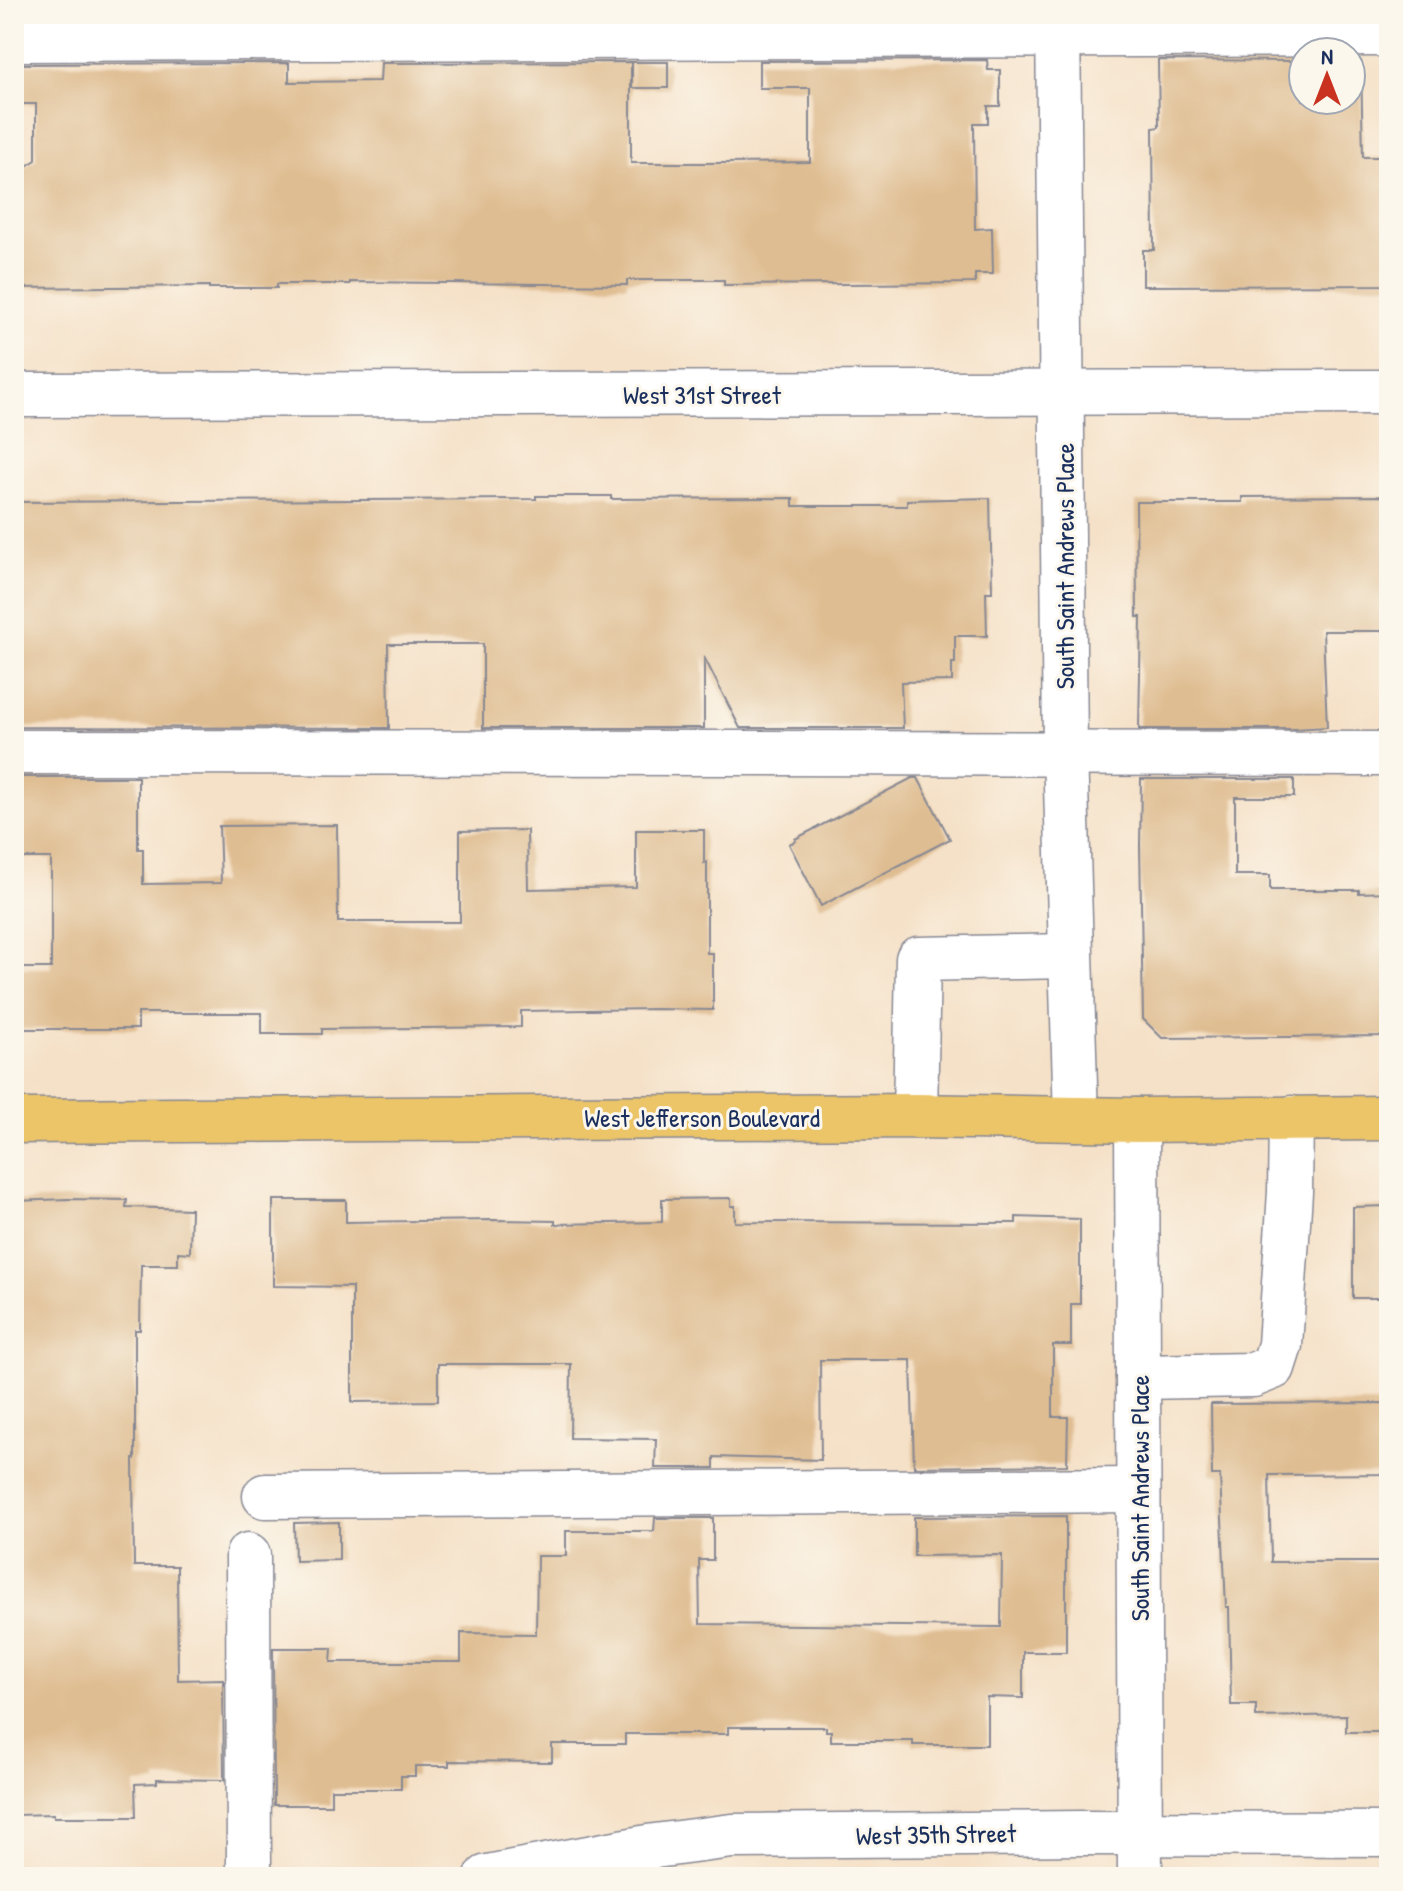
<svg xmlns="http://www.w3.org/2000/svg" width="1403" height="1891" font-family="'Patrick Hand',sans-serif">
  <style>
    .building { fill: #dfbd92 }
    .lines { fill: none; stroke-linecap: round; stroke-linejoin: round }
    .minor-casing { stroke: #888893; stroke-width: 47 }
    .major-casing { stroke: #888893; stroke-width: 47 }
    .minor { stroke: #fff; stroke-width: 44 }
    .major { stroke: #ecc569; stroke-width: 44 }
    .labels { text-anchor: middle; dominant-baseline: central; stroke-width: 6; stroke-linejoin: round; paint-order: stroke }
    .street-label { font-size: 26px; fill: #1b2f5e; stroke: #fbf7ec }
  </style>
  <rect width="100%" height="100%" fill="#fbf7ec"/>
  <filter id="ink" filterUnits="userSpaceOnUse"><feTurbulence type="fractalNoise" baseFrequency=".0125" numOctaves="2"/><feDisplacementMap in="SourceGraphic" scale="16" xChannelSelector="R" yChannelSelector="G"/><feConvolveMatrix kernelMatrix="1 2 1 2 8 2 1 2 1" color-interpolation-filters="sRGB"/></filter>
  <filter id="wash" filterUnits="userSpaceOnUse"><feTurbulence type="fractalNoise" baseFrequency=".006" numOctaves="4" result="noise"/><feDisplacementMap in="SourceGraphic" scale="32" xChannelSelector="R" yChannelSelector="G"/><feGaussianBlur stdDeviation="1.8" result="paint"/><feColorMatrix in="noise" values="0 0 0 0 0 0 0 0 0 0 0 0 0 0 0 0 0 1.4 0 .05"/><feComposite in="paint" operator="in"/></filter>
  <g filter="url(#wash)">
    <rect width="100%" height="100%" fill="#f5e1c8"/>
    <g id="blocks">
      <!-- building -->
      <g class="building">
        <polygon points="987,60 988,70 1000,70 1000,106 988,106 988,123 974,123 975,229 992,228 993,274 975,274 975,283 724,285 724,280 627,280 627,285 350,282 350,284 277,284 277,288 209,288 209,286 14,288 14,174 36,160 36,104 14,104 14,64 289,63 289,82 380,81 381,63 631,62 631,163 724,163 810,162 810,88 759,88 759,61"/>
        <polygon points="1158,60 1303,61 1303,100 1351,100 1351,61 1361,61 1363,157 1389,157 1389,285 1143,286 1143,250 1154,250 1153,128 1159,127"/>
        <rect x="632" y="62" width="36" height="26"/>
        <polygon points="536,496 611,496 611,499 793,498 793,506 907,506 907,500 990,498 992,592 986,592 987,636 955,636 955,663 952,663 952,681 901,682 903,728 740,728 704,657 704,728 483,728 483,644 388,644 389,728 14,727 14,502 536,499"/>
        <polygon points="1389,496 1389,631 1323,631 1327,727 1294,729 1139,729 1141,617 1137,617 1136,502 1242,502 1242,497"/>
        <polygon points="14,777 138,777 138,849 143,849 143,884 221,883 219,826 337,825 338,922 460,922 460,831 527,830 528,889 636,887 636,830 704,830 704,863 707,862 707,953 713,953 713,1010 656,1009 521,1011 521,1027 322,1029 322,1034 262,1034 262,1013 138,1013 138,1029 14,1029 14,968 51,968 51,858 14,858"/>
        <polygon points="912,778 918,778 950,839 821,906 789,844 796,841 795,839"/>
        <polygon points="1141,779 1294,779 1294,797 1235,797 1235,875 1270,875 1270,890 1359,890 1359,893 1389,892 1389,1036 1162,1038 1143,1019 1140,845"/>
        <polygon points="731,1198 731,1206 735,1206 735,1222 1016,1223 1016,1217 1080,1219 1080,1304 1071,1304 1071,1345 1053,1345 1053,1417 1068,1417 1067,1465 914,1467 911,1360 820,1360 821,1460 714,1457 714,1468 655,1468 656,1439 570,1438 571,1364 438,1364 438,1401 352,1402 352,1287 273,1286 273,1200 346,1200 346,1222 494,1220 555,1221 555,1224 662,1222 662,1199"/>
        <polygon points="68,1199 127,1200 126,1207 191,1209 190,1253 178,1252 178,1265 141,1265 140,1330 135,1330 135,1459 133,1459 134,1566 177,1566 178,1680 223,1679 224,1780 157,1779 157,1783 135,1784 136,1817 54,1817 54,1814 14,1815 14,1201"/>
        <polygon points="1389,1206 1389,1298 1353,1298 1353,1207"/>
        <polygon points="1389,1403 1389,1474 1269,1475 1271,1562 1389,1562 1389,1732 1346,1732 1346,1715 1256,1717 1256,1705 1231,1705 1229,1607 1226,1607 1220,1475 1212,1475 1211,1404"/>
        <polygon points="1066,1516 1066,1652 1023,1652 1023,1698 987,1697 987,1745 913,1745 913,1741 831,1741 831,1731 826,1731 826,1727 728,1727 728,1734 625,1734 625,1744 552,1744 552,1762 449,1761 449,1766 415,1766 415,1776 401,1776 401,1789 331,1789 331,1805 274,1805 273,1648 332,1648 331,1662 461,1662 461,1633 536,1634 537,1556 566,1556 566,1531 654,1531 655,1518 713,1518 713,1560 699,1560 700,1624 1001,1627 1002,1555 914,1556 914,1517"/>
        <polygon points="339,1522 339,1560 295,1561 294,1523"/>
      </g>
    </g>
  </g>
  <g filter="url(#ink)">
    <use href="#blocks" fill-opacity="0" stroke="#888893" stroke-width="2"/>
    <g class="lines">
      <defs>
        <g id="minor">
          <polyline points="1058,14 1065,752 1076,1119"/>
          <polyline points="14,39 1389,34"/>
          <polyline points="14,395 1389,392"/>
          <polyline points="14,752 1389,754"/>
          <polyline points="915,1116 918,959 1070,956"/>
          <polyline points="1137,1120 1140,1877"/>
          <polyline points="1138,1377 1253,1375 1273,1367 1280,1345 1290,1192 1291,1118"/>
          <polyline points="265,1496 1138,1490"/>
          <polyline points="248,1555 249,1877"/>
          <polyline points="487,1877 647,1847 732,1836 1081,1833 1389,1834"/>
        </g>
        <polyline id="major" points="14,1121 915,1116 1137,1120 1389,1118"/>
      </defs>
      <!-- minor casing -->
      <use href="#minor" class="minor-casing"/>
      <!-- major casing -->
      <use href="#major" class="major-casing"/>
      <!-- minor -->
      <use href="#minor" class="minor"/>
      <!-- major -->
      <use href="#major" class="major"/>
    </g>
  </g>
  <g class="labels">
    <!-- street labels -->
    <g class="street-label">
      <text x="702" y="394">West 31st Street</text>
      <text transform="translate(1064 566) rotate(-90)">South Saint Andrews Place</text>
      <text x="702" y="1117">West Jefferson Boulevard</text>
      <text transform="translate(1139 1498) rotate(-90)">South Saint Andrews Place</text>
      <text transform="translate(936 1834) rotate(-1)">West 35th Street</text>
    </g>
  </g>
  <!-- margin -->
  <rect width="1403" height="1891" fill="none" stroke="#fbf7ec" stroke-width="48"/>
  <!-- north arrow -->
  <g transform="translate(1327 76)"><circle r="38" fill="#fbf7ec" stroke="#a1a7b3" stroke-width="2"/>
  <path d="M0-6L14 30L0 20L-14 30Z" fill="#c8321e"/>
  <text y="-12" font-size="22" font-weight="bold" text-anchor="middle" fill="#1b2f5e">N</text>
  </g>
</svg>
